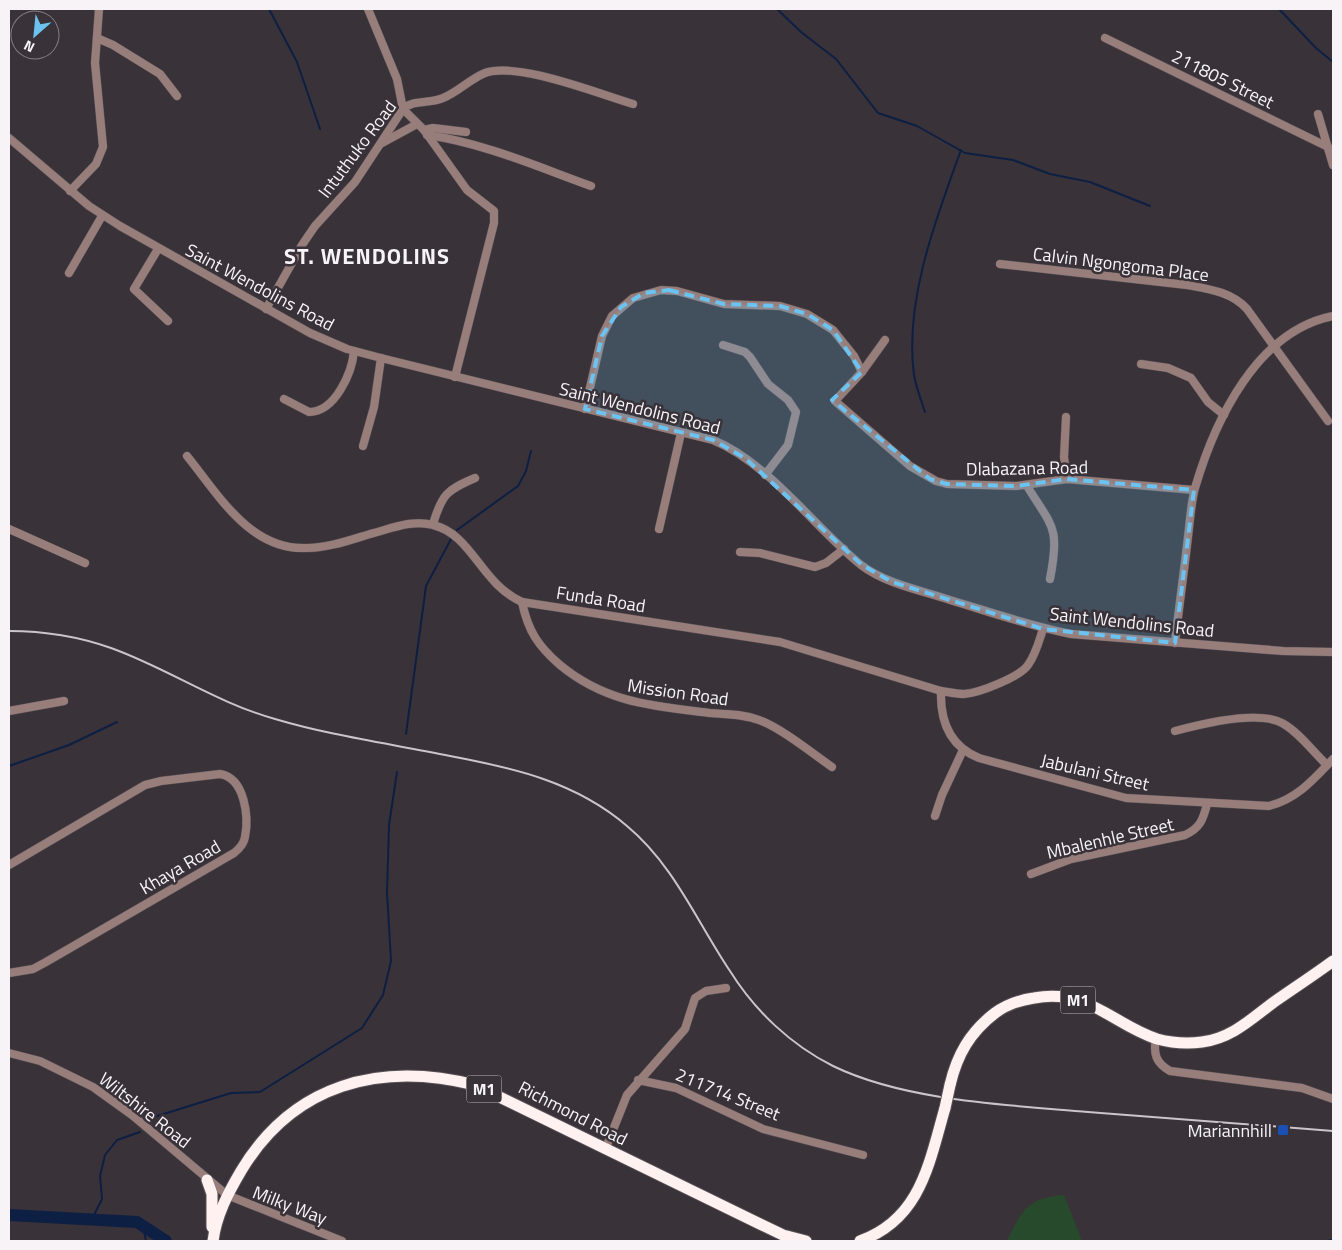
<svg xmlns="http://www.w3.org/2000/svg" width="1342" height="1250" font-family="'Titillium Web',sans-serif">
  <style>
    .green { fill: #274a2c }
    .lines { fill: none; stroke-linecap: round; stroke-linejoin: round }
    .stream { stroke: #0d1f43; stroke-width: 2 }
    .river { stroke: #0d1f43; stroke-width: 12 }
    .minor-casing { stroke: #575157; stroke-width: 9 }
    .highway-casing { stroke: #575157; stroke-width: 13 }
    .minor { stroke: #987e7b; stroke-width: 8 }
    .highway { stroke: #fef1ef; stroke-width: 11 }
    .rail { stroke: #cac5ca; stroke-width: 2 }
    .highway-bridge-casing { stroke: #575157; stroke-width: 13; stroke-linecap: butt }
    .highway-bridge { stroke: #fef1ef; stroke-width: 11 }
    .marked { fill: #6bc3f2; fill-opacity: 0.2; stroke: #6bc3f2; stroke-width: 4; stroke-dasharray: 10 6; stroke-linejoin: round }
    .transit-dot { fill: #1a4fb4; stroke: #393239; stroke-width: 2 }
    .labels { text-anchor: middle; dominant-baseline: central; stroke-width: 5; stroke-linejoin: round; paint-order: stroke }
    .shield { fill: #393239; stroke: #beb9be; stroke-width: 1 }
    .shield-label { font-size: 16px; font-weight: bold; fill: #f7f3f7 }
    .street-label { font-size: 18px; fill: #f7f3f7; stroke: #393239 }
    .poi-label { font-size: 18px; fill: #f7f3f7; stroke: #393239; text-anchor: end }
    .district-label { font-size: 22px; font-weight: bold; letter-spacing: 1px; fill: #f7f3f7; stroke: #393239 }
  </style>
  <rect width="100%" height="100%" fill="#393239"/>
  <!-- green -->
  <path class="green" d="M1064 1195 1082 1241H1007C1022 1210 1027 1198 1064 1195Z"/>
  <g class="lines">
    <!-- stream -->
    <g class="stream">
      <polyline points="269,9 297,62 320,129"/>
      <polyline points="777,9 801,32 836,59 878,113 917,126 965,153 1013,160 1050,174 1090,182 1150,206"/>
      <polyline points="1279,9 1316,48 1333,62"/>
      <path d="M925 412C921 400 916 387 914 375 904 301 936 219 961 150"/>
      <polyline points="457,530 518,486 526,471 531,451"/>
      <polyline points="406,734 426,586 451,539"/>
      <polyline points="9,766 69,745 117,722"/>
      <polyline points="154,1117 231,1093 260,1092 362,1028 383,995 391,961 387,892 389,825 397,772"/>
      <polyline points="92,1219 102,1199 100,1176 105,1155 117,1140 140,1132"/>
      <polyline points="143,1226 146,1241"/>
      <polyline points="1327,1241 1333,1240"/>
    </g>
    <!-- river -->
    <polyline class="river" points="9,1215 137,1222 166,1241"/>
    <defs>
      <g id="minor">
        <polyline points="368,9 397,79 403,109 424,130 467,190 494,211 494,223 455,377"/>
        <polyline points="97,38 113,45 160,74 177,96"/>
        <polyline points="1105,38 1328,147"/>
        <polyline points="1318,114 1333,165"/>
        <polyline points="424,130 433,128 466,132"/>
        <path d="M427 135C484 143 538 167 591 186"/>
        <path d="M9 138 89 206 120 226 310 333 347 349 381 358 713 440C769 463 814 527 861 565 886 584 920 590 950 600 990 612 1030 626 1071 634L1283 651 1333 652"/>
        <polyline points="382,143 417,124"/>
        <polyline points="70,191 96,164 103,147 95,63 99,9"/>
        <polyline points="158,249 134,289 168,321"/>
        <path d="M1000 264 1187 285C1209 289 1232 292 1247 309L1328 421"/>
        <polyline points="69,273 102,216"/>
        <path d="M266 309 302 245 315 226 355 182 403 109C414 99 430 104 443 98 458 92 470 79 485 73 516 61 599 94 633 104"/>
        <polyline points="885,340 862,372 835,401 910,466 936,481 947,484 1016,486 1067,479 1194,490"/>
        <polyline points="723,345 745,352 750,357 768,384 788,400 796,412 788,445 765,475"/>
        <polyline points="1141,364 1168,368 1191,378 1208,402 1224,415"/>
        <path d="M284 399 309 412C335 412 352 373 354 351"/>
        <polyline points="585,409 602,336 612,316 633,298 661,290 677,291 724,304 780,306 807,314 833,330 854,356 862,372"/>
        <polyline points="1066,417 1064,457 1067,479"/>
        <polyline points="363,446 374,407 381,358"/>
        <path d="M187 456C218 494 250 551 307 548 328 548 350 540 370 534 390 529 412 519 433 525 472 534 481 584 522 602L780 642 941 691C948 692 956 694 964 694 979 693 1020 677 1028 665 1036 654 1039 641 1043 629"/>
        <path d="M1027 486C1053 528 1060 527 1050 579"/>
        <path d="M433 524C442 494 447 490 475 478"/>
        <polyline points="9,529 85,563"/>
        <polyline points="659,529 681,433"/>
        <polyline points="740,552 760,553 815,567 826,563 844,549"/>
        <path d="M522 602C528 631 538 646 560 665 606 703 653 706 710 713 726 714 743 714 759 720 781 728 812 753 832 767"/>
        <path d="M1175 643C1179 607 1184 572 1188 537 1190 521 1191 503 1195 488 1215 420 1257 331 1333 316"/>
        <path d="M941 691C940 721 949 746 979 758L1126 798 1269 806C1297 799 1314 779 1333 759"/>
        <polyline points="9,711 64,701"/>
        <path d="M1175 731C1201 724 1258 710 1282 723 1299 732 1313 752 1327 765"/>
        <polyline points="935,816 942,795 963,750"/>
        <path d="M9 865 145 785 161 781 220 774C245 778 249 817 245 837 244 844 239 849 234 853L46 962 33 969 9 973"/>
        <path d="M1031 874 1071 859 1185 835C1200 828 1203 820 1207 804"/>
        <path d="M1156 1038C1153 1054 1156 1063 1170 1071L1302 1088 1333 1099"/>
        <polyline points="9,1053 40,1061 93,1087 132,1115 227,1195 342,1241"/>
        <polyline points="638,1080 676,1088 763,1129 863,1155"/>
        <polyline points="605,1150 627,1095 685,1029 695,998 706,991 726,988"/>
      </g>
      <g id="highway">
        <path d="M950 1085C957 1055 970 1032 995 1013 1006 1005 1020 1000 1034 998 1088 988 1112 1024 1157 1039 1172 1043 1187 1044 1202 1042 1232 1038 1251 1019 1274 1002 1294 988 1314 975 1333 961"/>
        <polyline points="207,1180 212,1194 212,1227"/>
        <path d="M213 1241C216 1216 228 1193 241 1171 293 1084 380 1061 475 1085L760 1224 783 1235 806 1241"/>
        <path d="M860 1241C921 1219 929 1163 945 1108"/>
      </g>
    </defs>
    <!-- minor casing -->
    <use href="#minor" class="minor-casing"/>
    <!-- highway casing -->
    <use href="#highway" class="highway-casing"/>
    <!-- minor -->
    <use href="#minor" class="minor"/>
    <!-- highway -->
    <use href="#highway" class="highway"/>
    <!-- rail -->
    <path class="rail" d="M9 631C44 631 77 636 111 648 167 668 217 703 275 719 332 736 392 744 450 756 514 768 576 782 627 826 674 865 697 922 730 971 755 1011 791 1045 833 1066 905 1101 1008 1105 1088 1112 1170 1118 1252 1125 1333 1131"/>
    <defs>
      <polyline id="highway-bridge" points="945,1108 950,1085"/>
    </defs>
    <!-- highway-bridge casing -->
    <use href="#highway-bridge" class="highway-bridge-casing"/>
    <!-- highway-bridge -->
    <use href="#highway-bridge" class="highway-bridge"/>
  </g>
  <!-- marked area -->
  <path class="marked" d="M669 290 724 304 780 306 807 314 833 330 862 372 832 400 930 479 947 484 1016 486 1067 479 1194 490 1175 643 1043 629 892 582 862 565 745 458 713 440 585 409 602 336 621 307 644 293Z"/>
  <!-- markers -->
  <rect class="transit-dot" x="1277" y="1124" width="12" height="12" rx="2.5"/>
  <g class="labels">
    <!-- shield labels -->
    <g class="shield">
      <rect x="1060.5" y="986.5" width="35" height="27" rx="4"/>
      <rect x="466.5" y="1075.5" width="35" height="27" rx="4"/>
    </g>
    <g class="shield-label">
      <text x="1078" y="1000">M1</text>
      <text x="484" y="1089">M1</text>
    </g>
    <!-- street labels -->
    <g class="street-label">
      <text transform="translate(1223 79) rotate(26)">211805 Street</text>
      <text transform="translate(357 149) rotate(-53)">Intuthuko Road</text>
      <text transform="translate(1121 264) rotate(7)">Calvin Ngongoma Place</text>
      <text transform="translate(260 287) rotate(28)">Saint Wendolins Road</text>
      <text transform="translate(640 408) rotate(14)">Saint Wendolins Road</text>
      <text transform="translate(1027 468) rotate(-1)">Dlabazana Road</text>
      <text transform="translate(601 599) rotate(9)">Funda Road</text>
      <text transform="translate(1132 622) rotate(6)">Saint Wendolins Road</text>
      <text transform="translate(678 692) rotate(8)">Mission Road</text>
      <text transform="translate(1095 772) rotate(13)">Jabulani Street</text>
      <text transform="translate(1110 838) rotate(-13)">Mbalenhle Street</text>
      <text transform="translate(180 867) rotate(-30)">Khaya Road</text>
      <text transform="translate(728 1094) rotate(22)">211714 Street</text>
      <text transform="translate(145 1110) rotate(38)">Wiltshire Road</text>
      <text transform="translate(573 1113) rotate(27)">Richmond Road</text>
      <text transform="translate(290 1205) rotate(21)">Milky Way</text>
    </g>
    <!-- poi labels -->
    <g class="poi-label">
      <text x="1272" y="1130">Mariannhill</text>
    </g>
    <!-- district labels -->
    <g class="district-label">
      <text x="367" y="256">ST. WENDOLINS</text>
    </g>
  </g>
  <!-- border -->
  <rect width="1342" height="1250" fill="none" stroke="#f7f3f7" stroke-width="20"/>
  <!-- north arrow -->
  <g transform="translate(35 35) rotate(207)"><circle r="24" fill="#393239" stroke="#857f85"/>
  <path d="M0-4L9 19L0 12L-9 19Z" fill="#6bc3f2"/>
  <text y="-8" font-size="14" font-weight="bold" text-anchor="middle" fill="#f7f3f7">N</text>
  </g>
</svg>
